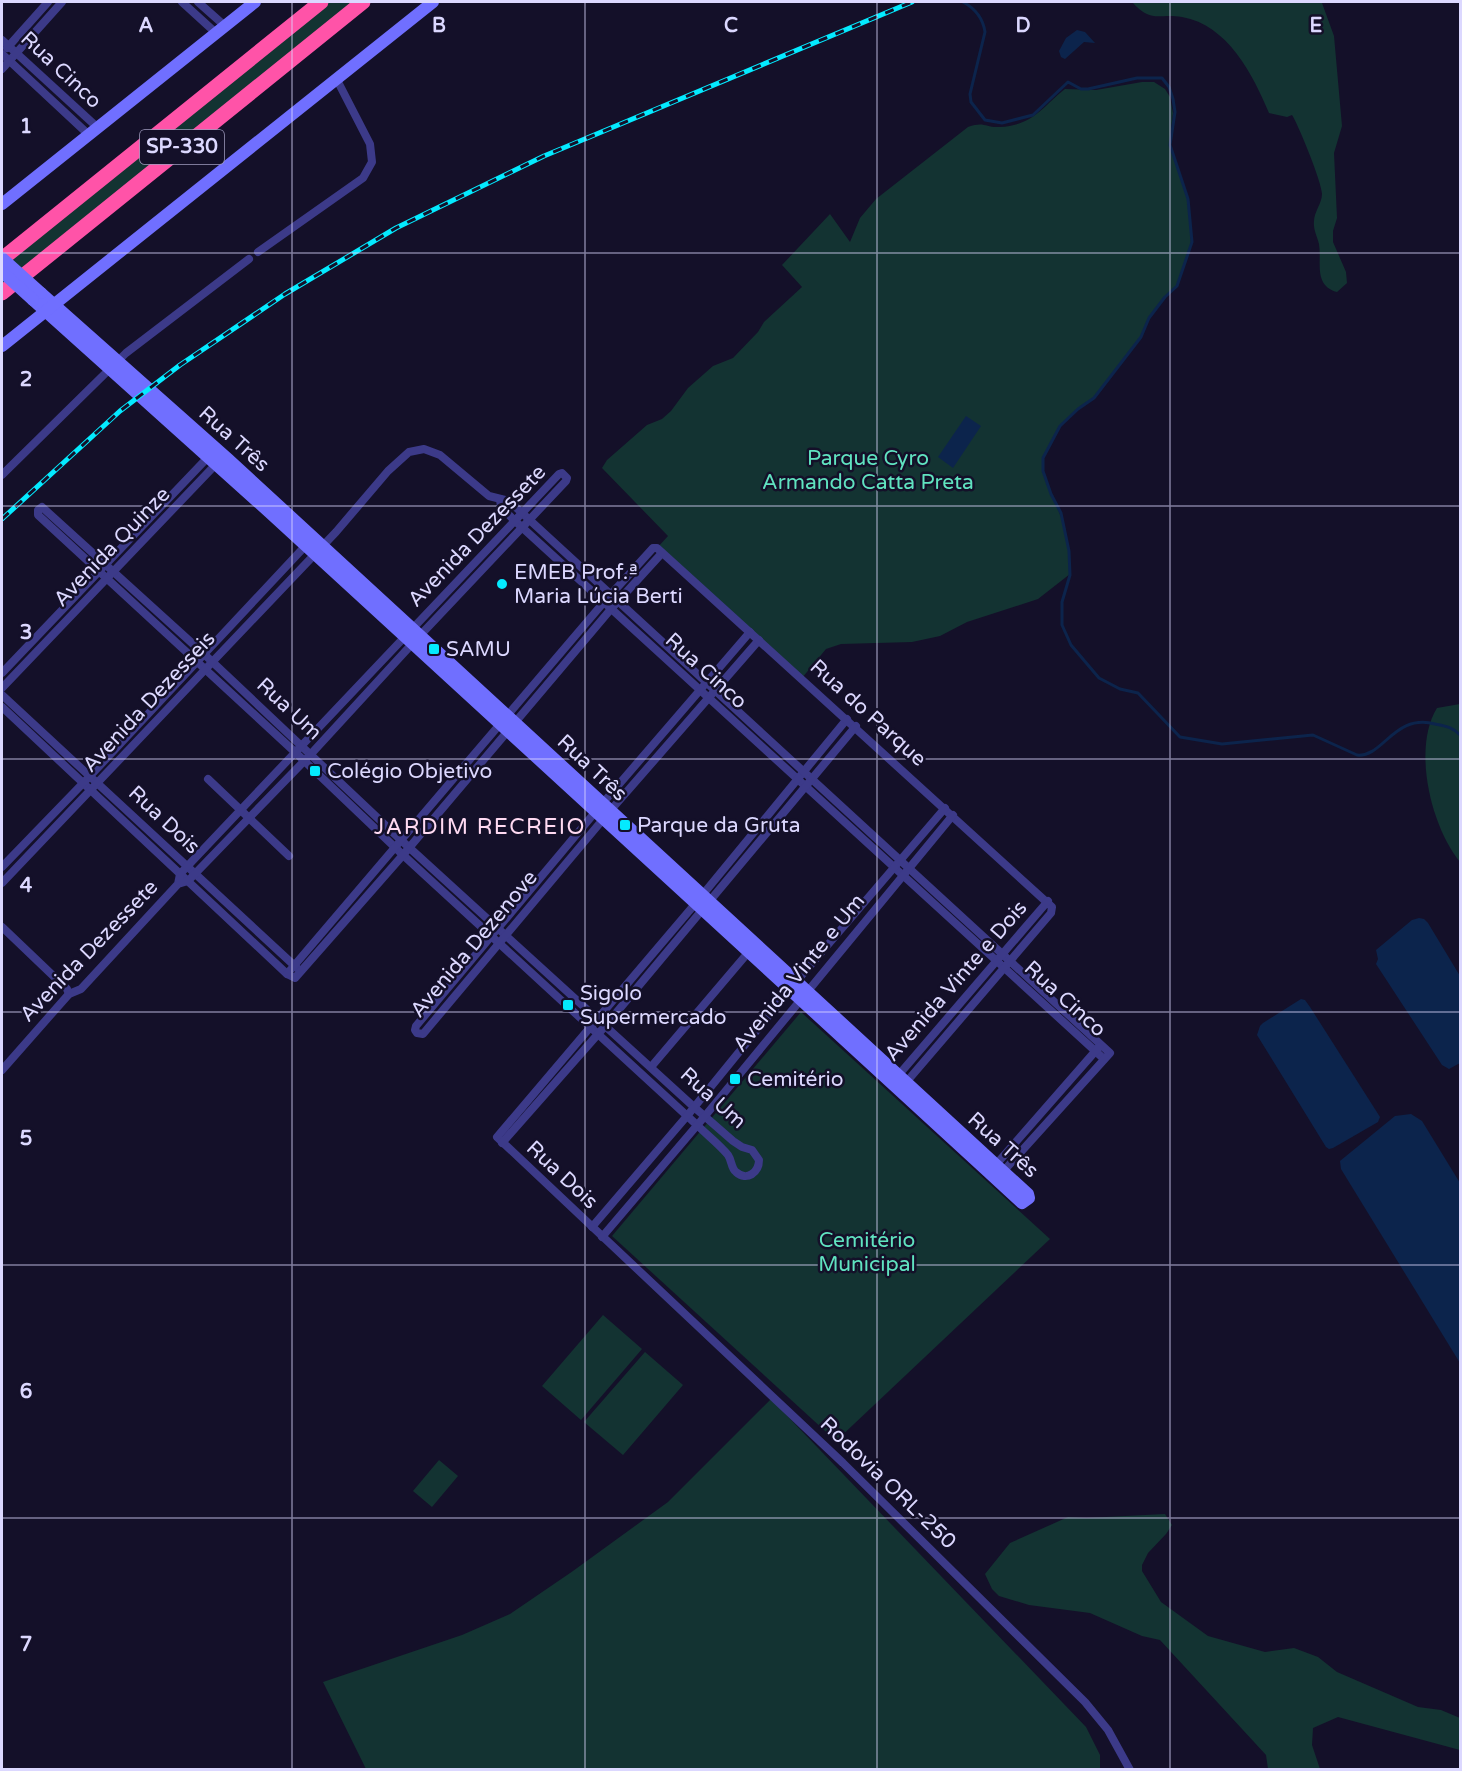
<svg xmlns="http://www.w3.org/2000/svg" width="1462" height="1771" font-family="'Varela Round',sans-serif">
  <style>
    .green { fill: #133332 }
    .water { fill: #0c244c }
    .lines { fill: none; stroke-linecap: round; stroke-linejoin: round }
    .stream { stroke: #0c244c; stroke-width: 3 }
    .street { stroke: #3c3a89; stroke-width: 8 }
    .secondary { stroke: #706fff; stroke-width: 12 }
    .highway { stroke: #ff53a8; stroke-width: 15 }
    .rail-casing { stroke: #04eaff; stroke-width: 5 }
    .rail { stroke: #141029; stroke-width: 3; stroke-dasharray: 9; stroke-linecap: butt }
    .secondary-bridge { stroke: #706fff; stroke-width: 12 }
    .grid { fill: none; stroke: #dcd8ff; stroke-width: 1.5; stroke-opacity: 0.55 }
    .poi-dot { fill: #04eaff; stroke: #141029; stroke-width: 2 }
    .labels { text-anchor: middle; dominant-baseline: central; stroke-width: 5; stroke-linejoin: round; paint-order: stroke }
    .shield { fill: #141029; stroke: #a09cbf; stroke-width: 1.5 }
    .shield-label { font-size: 20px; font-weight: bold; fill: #dcd8ff }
    .street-label { font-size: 21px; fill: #dcd8ff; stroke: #141029 }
    .park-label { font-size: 21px; fill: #60e3c0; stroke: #141029 }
    .poi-label { font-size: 21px; fill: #dcd8ff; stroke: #141029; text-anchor: start }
    .neighbourhood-label { font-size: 22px; letter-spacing: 1.5px; fill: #ffdaf2; stroke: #141029 }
    .grid-label { font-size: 20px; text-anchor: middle; font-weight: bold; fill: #dcd8ff; stroke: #141029; stroke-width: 5; stroke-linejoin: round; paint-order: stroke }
  </style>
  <rect width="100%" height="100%" fill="#141029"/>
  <!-- green -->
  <g class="green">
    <polygon points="329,2 355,2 2,286 2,265"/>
    <path d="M1132 2 1322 3 1334 36 1342 126 1334 153 1337 218 1333 231V242L1346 272 1347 283 1337 292C1313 285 1322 262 1319 244 1317 236 1313 229 1314 221 1314 212 1322 203 1322 194 1322 183 1299 126 1292 115L1287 117 1269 113C1253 75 1228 25 1182 17 1158 13 1152 24 1132 2Z"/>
    <path d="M1142 82H1154L1165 89 1170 97 1173 113 1169 145 1188 199 1191 242 1177 286 1164 297 1149 318 1141 337 1094 398 1078 409 1060 426 1043 458V472L1065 527 1069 551 1070 574 1038 599 967 622 940 636 912 642 841 644 826 649 802 678 657 548 668 536 602 468 607 460 647 425 662 419 671 411 688 388 713 366 733 358 758 332 764 322 802 287 782 265 830 214 850 242 860 218 876 199 968 127C985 121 985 128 1000 127 1034 125 1042 107 1065 89L1096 90Z"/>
    <path d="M1460 704V862C1431 827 1412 748 1437 708Z"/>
    <polygon points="801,1012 1050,1239 836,1441 612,1236"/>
    <polygon points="603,1315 642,1349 581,1420 542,1386"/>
    <polygon points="645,1352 683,1385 623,1455 584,1422"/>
    <polygon points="771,1399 1086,1727 1100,1755 1100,1769 366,1769 323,1682 462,1635 510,1614 573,1571 668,1502"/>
    <polygon points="439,1460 458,1476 432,1507 413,1491"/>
    <polygon points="1165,1514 1172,1525 1166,1534 1148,1553 1142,1565 1142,1571 1161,1602 1208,1636 1265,1652 1294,1648 1318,1657 1337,1672 1418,1707 1441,1710 1460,1718 1460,1750 1338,1717 1313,1728 1312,1745 1320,1769 1268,1769 1266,1755 1160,1640 1142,1636 1090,1613 1029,1605 999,1596 992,1589 985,1574 1010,1543 1068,1517 1086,1518"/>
  </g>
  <!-- water -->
  <g class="water">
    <polygon points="1077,30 1085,32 1095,43 1084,42 1065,59 1061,57 1059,51 1066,38"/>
    <polygon points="966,416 981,426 953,468 938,457"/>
    <polygon points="1419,918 1424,919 1428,923 1460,976 1460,1063 1449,1069 1442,1065 1376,964 1378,959 1376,950 1412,920"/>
    <polygon points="1301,999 1305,1000 1310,1007 1380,1117 1378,1122 1333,1148 1329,1149 1326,1147 1257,1035 1260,1026 1263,1023"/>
    <polygon points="1411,1114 1422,1121 1460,1183 1460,1363 1341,1169 1340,1161 1395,1116"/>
  </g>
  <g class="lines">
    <!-- stream -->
    <path class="stream" d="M963 2C976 9 983 18 985 32L970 94 971 102 985 120 1002 123 1033 115 1068 82 1081 89H1088L1137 78H1162L1169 87 1173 99 1175 112 1170 145 1188 199 1192 242 1177 286 1165 297 1149 318 1141 337 1094 398 1078 409 1060 426 1043 458V471L1051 494 1061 513 1069 551 1070 575 1062 602V625L1071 645 1099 678 1120 689 1138 693 1180 737 1222 744 1313 735 1357 755C1383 758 1394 713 1435 724 1445 726 1453 727 1460 735"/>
    <!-- street -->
    <g class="street">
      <polyline points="182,2 216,33"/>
      <polyline points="198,2 225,26"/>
      <polyline points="2,40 97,127"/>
      <polyline points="7,48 48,2"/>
      <polyline points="2,54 88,134"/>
      <polyline points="2,69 62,2"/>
      <polyline points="258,252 363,178 372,162 370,144 336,78"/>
      <polyline points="2,475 126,353 249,259"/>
      <polyline points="500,499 501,507 514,520 1104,1059"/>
      <path d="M42 507 204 654 402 841 694 1107 733 1141 742 1147 752 1150 759 1160C759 1172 747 1182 736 1172 731 1168 732 1161 728 1155 719 1144 707 1135 697 1125L403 855 296 753 38 515V510Z"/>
      <polyline points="750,632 602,804 416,1026 415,1030 417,1033 423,1034 610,811 759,640"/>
      <polyline points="2,673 212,453"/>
      <polyline points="2,688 219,461"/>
      <polyline points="2,695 297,968"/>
      <polyline points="2,707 287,974 295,978 403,855 611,609 662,553"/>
      <polyline points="847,719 695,904 497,1137 843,1463 1085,1702 1108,1730 1130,1770"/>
      <polyline points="208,779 289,856"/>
      <polyline points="2,867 90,776 309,542"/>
      <polyline points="2,883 336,532 388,471 409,452 424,449 440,455 489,496 509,501 1110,1053 1000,1175"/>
      <polyline points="2,927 67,989 69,994"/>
      <polyline points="287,974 604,602 653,548 657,548 1052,907 1051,913 903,1086"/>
      <polyline points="651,1067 752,948"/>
      <polyline points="2,1070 69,994 81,989 178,884 180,874 559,474 562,473 567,478 566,481 412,644 311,754 188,881 178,884"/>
      <polyline points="896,1078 1048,901"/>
      <polyline points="502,1143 606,1025 856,726"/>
      <polyline points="993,1168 1099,1047"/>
      <polyline points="592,1227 687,1116 796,982 945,808"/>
      <polyline points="602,1237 705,1116 953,815"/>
    </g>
    <!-- secondary -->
    <g class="secondary">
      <polyline points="2,204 255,2"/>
      <polyline points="33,300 269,512 984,1168 1022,1203 1029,1198 1028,1194 228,459 41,293"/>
      <polyline points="2,346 433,2"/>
    </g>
    <!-- highway -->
    <g class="highway">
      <polyline points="2,259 321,2"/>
      <polyline points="2,293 363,2"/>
    </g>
    <defs>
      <polyline id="rail" points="2,519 120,411 180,365 285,294 396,228 544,156 912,2"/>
    </defs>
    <!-- rail casing -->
    <use href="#rail" class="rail-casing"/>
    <!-- rail -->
    <use href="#rail" class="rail"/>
    <!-- secondary-bridge -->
    <g class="secondary-bridge">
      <polyline points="2,258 41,293"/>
      <polyline points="2,272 33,300"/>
    </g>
  </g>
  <!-- grid -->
  <path class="grid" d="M292 2V1770M585 2V1770M877 2V1770M1170 2V1770M2 253H1460M2 506H1460M2 759H1460M2 1012H1460M2 1265H1460M2 1518H1460"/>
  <!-- markers -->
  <g class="poi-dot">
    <circle cx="502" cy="584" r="6"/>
    <rect x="428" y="643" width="12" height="12" rx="3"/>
    <rect x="309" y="765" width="12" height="12" rx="3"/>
    <rect x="619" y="819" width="12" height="12" rx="3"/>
    <rect x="562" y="999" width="12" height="12" rx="3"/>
    <rect x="729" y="1073" width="12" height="12" rx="3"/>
  </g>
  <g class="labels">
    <!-- shield labels -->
    <rect class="shield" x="140" y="130" width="84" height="34" rx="4.5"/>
    <g class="shield-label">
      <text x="182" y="147">SP-330</text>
    </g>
    <!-- street labels -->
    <g class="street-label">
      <text transform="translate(61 70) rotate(43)">Rua Cinco</text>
      <text transform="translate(234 439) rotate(42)">Rua Três</text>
      <text transform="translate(477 536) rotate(-46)">Avenida Dezessete</text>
      <text transform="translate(112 547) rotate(-46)">Avenida Quinze</text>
      <text transform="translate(706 671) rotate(42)">Rua Cinco</text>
      <text transform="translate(149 702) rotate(-47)">Avenida Dezesseis</text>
      <text transform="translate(289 709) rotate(43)">Rua Um</text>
      <text transform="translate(868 713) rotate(42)">Rua do Parque</text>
      <text transform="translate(592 768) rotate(43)">Rua Três</text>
      <text transform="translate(164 820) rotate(43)">Rua Dois</text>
      <text transform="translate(474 944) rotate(-50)">Avenida Dezenove</text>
      <text transform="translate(89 951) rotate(-46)">Avenida Dezessete</text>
      <text transform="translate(799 973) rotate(-51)">Avenida Vinte e Um</text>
      <text transform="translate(956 981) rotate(-49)">Avenida Vinte e Dois</text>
      <text transform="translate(1065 999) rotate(42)">Rua Cinco</text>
      <text transform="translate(713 1098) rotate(42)">Rua Um</text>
      <text transform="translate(1003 1145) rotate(42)">Rua Três</text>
      <text transform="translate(562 1175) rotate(43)">Rua Dois</text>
      <text transform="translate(888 1483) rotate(44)">Rodovia ORL-250</text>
    </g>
    <!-- park labels -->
    <g class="park-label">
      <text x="868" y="458">Parque Cyro<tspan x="868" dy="24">Armando Catta Preta</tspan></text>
      <text x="867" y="1240">Cemitério<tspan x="867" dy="24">Municipal</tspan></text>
    </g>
    <!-- poi labels -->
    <g class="poi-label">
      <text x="514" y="572">EMEB Prof.ª<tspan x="514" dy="24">Maria Lúcia Berti</tspan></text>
      <text x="446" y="649">SAMU</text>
      <text x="327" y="771">Colégio Objetivo</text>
      <text x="637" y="825">Parque da Gruta</text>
      <text x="580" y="993">Sigolo<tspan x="580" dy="24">Supermercado</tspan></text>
      <text x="747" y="1079">Cemitério</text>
    </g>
    <!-- neighbourhood labels -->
    <g class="neighbourhood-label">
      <text x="480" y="827">JARDIM RECREIO</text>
    </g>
  </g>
  <g class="grid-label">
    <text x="146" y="32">A</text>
    <text x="439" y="32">B</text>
    <text x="731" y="32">C</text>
    <text x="1023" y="32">D</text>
    <text x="1316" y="32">E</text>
    <text x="26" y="133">1</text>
    <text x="26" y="386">2</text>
    <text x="26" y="639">3</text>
    <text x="26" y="892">4</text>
    <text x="26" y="1145">5</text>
    <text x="26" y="1398">6</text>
    <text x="26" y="1651">7</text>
  </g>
  <!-- border -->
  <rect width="1462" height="1771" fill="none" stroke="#dcd8ff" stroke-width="6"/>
</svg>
